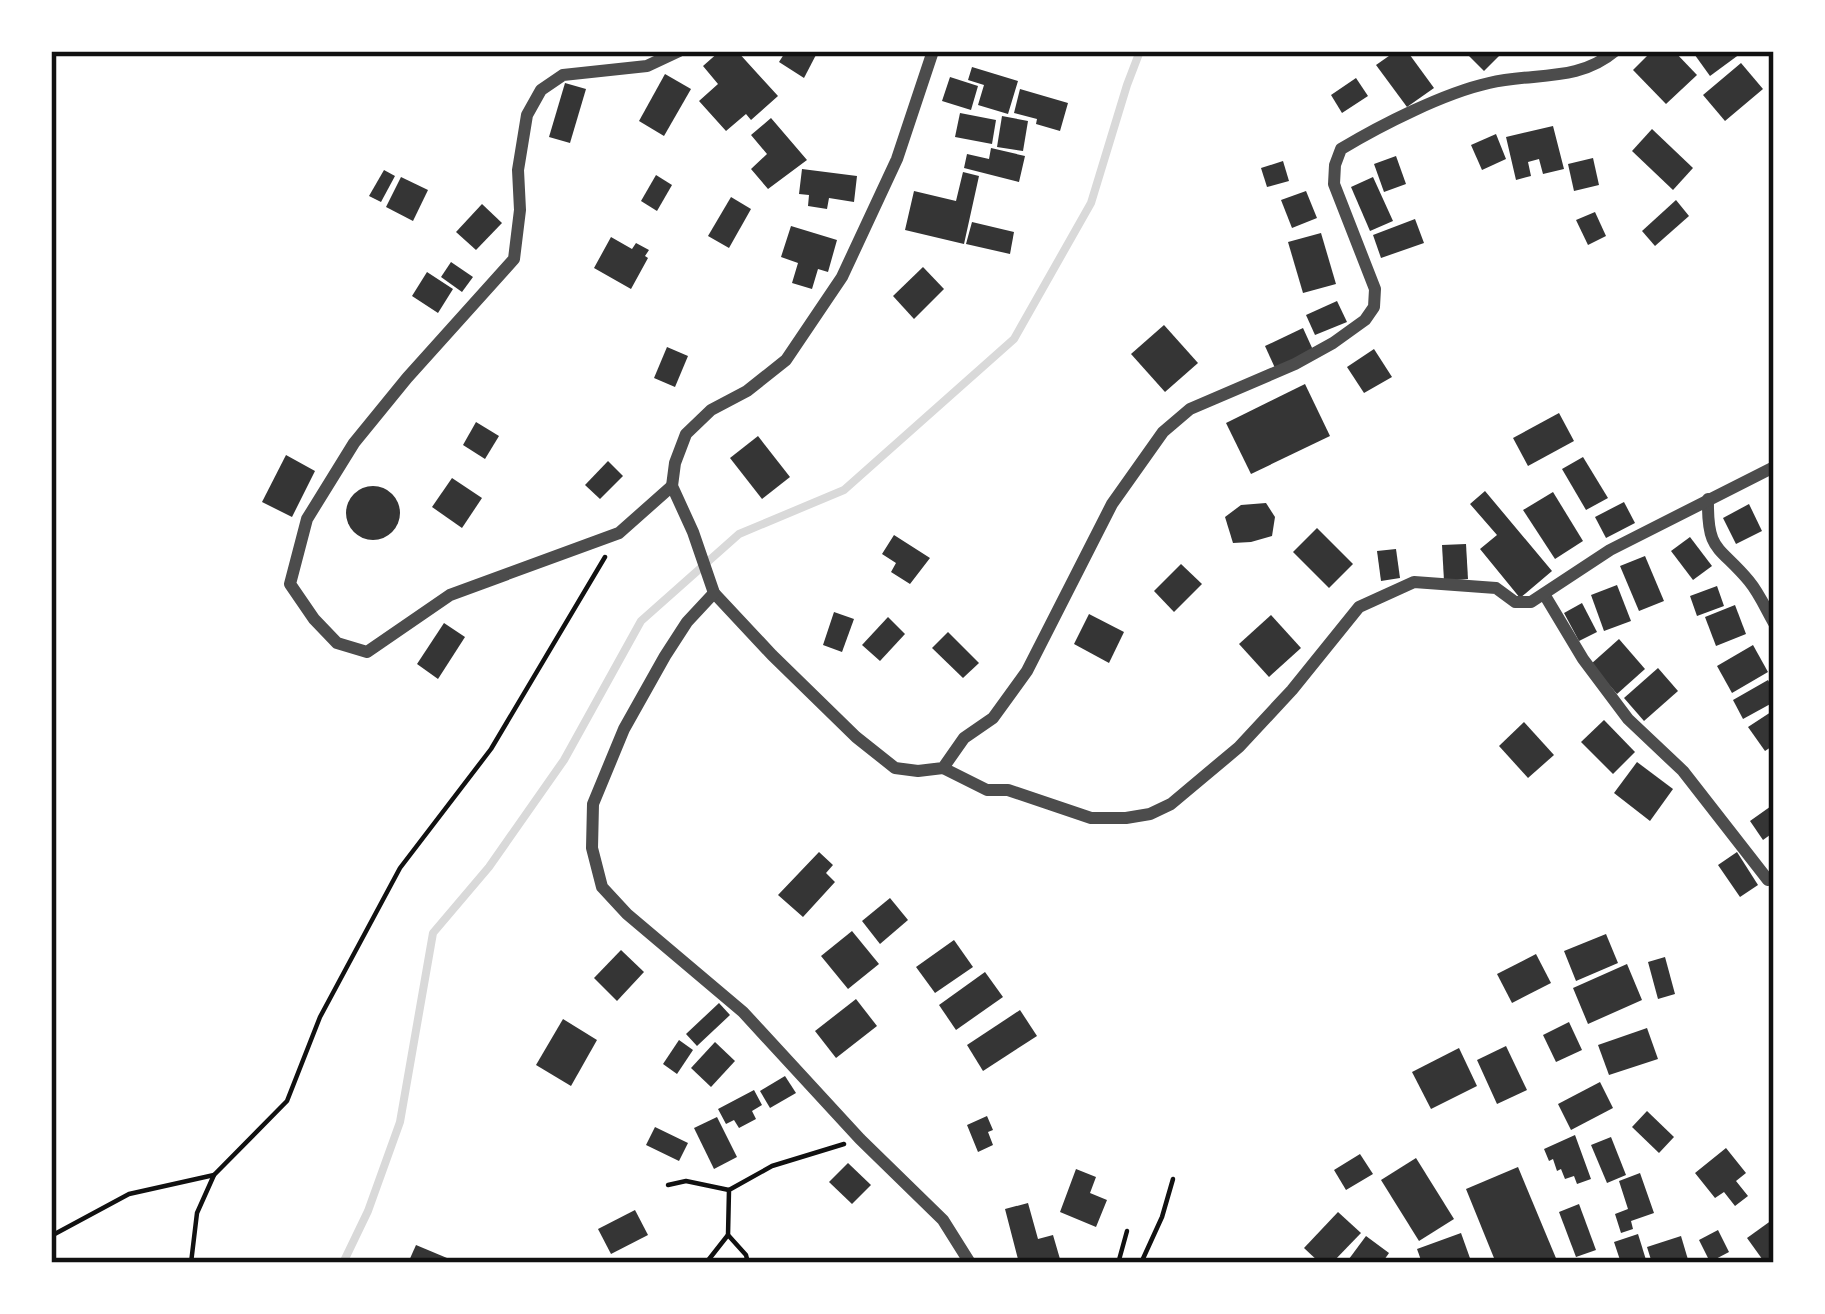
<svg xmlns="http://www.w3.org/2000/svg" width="1825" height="1314" font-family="'Libre Baskerville',serif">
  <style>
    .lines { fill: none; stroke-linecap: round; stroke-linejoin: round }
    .stream { stroke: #d9d9d9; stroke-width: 8 }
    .building { fill: #353535 }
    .path { stroke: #111; stroke-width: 4.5 }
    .minor { stroke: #4c4c4c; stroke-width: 12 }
    .neatline { fill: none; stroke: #111; stroke-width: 4.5 }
  </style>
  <rect width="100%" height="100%" fill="#fff"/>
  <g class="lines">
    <!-- stream -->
    <polyline class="stream" points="343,1263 368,1211 400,1122 433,933 489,867 564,760 641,621 739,534 844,490 1014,339 1091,203 1127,85 1140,51"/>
  </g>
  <!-- building -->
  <g class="building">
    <polygon points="720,51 737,51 778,96 751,120 746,114 726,131 699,101 718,84 703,66"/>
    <polygon points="786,51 818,51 804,78 779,62"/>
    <polygon points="1396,51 1407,51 1434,88 1407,107 1376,65"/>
    <polygon points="1464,51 1504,51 1484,71"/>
    <polygon points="1652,51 1674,51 1697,75 1666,104 1633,70"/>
    <polygon points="1692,51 1744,51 1710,76"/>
    <polygon points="1741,63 1763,89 1725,121 1703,95"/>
    <polygon points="972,67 1018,81 1008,114 978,105 984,85 968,80"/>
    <polygon points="665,74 691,89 664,136 639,121"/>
    <polygon points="950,77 978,86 971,110 942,101"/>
    <polygon points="1356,78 1368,96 1342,113 1331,95"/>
    <polygon points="565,83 586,89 570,143 549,137"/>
    <polygon points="1020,89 1068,103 1060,131 1036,124 1037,119 1014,113"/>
    <polygon points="960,113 996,120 992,144 955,137"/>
    <polygon points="1002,116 1028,121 1023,151 997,147"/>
    <polygon points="771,118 807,160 768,189 751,169 767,154 751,135"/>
    <polygon points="1553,126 1564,169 1543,174 1539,159 1528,162 1531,176 1516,180 1506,137"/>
    <polygon points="1652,129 1693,168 1673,190 1632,151"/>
    <polygon points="1496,134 1506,159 1482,170 1471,145"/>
    <polygon points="991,148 1025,156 1019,182 964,168 967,154 989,159"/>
    <polygon points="1396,156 1406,184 1384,192 1374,164"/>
    <polygon points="1593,158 1599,185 1574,191 1568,164"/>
    <polygon points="1283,161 1289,181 1267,187 1261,168"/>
    <polygon points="802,169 857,176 854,202 829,198 827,209 808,206 809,195 799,194"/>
    <polygon points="384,170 395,176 381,202 369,196"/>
    <polygon points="963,172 979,176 964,244 905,230 914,191 956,201"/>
    <polygon points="656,175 672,185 657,211 641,201"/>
    <polygon points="401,177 428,190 413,221 386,207"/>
    <polygon points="1373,177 1393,221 1370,231 1351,187"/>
    <polygon points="1306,191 1317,218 1292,228 1281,200"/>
    <polygon points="731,197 751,209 729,248 708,236"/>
    <polygon points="1676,200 1689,216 1655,246 1642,231"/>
    <polygon points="482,204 502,223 476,250 456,232"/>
    <polygon points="1595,212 1606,236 1588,245 1576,220"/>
    <polygon points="1415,219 1424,243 1381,258 1373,235"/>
    <polygon points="972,222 1014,232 1010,254 966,244"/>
    <polygon points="791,226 837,240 828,272 818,269 812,289 792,283 798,263 781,257"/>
    <polygon points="1321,233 1336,284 1303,293 1288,242"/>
    <polygon points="611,237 632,249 636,243 649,250 645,256 648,258 631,289 594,268"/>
    <polygon points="451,262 473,277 462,292 441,277"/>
    <polygon points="923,267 944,289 914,319 893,296"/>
    <polygon points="427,272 453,289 438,313 412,296"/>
    <polygon points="1337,301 1347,322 1315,335 1306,315"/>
    <polygon points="1164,325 1198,363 1165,392 1131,354"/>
    <polygon points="1303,328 1313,350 1275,368 1265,346"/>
    <polygon points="667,347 688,356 675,387 654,378"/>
    <polygon points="1374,349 1392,377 1364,393 1347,367"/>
    <polygon points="1305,384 1330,436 1251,474 1226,423"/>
    <polygon points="1559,413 1574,441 1528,466 1513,438"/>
    <polygon points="476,422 499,436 485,459 463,445"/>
    <polygon points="758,436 790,477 762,499 730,458"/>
    <polygon points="286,455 315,471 292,517 262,502"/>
    <polygon points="1583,457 1608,498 1586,510 1562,469"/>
    <polygon points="608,461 623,476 600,499 585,485"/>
    <polygon points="452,478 482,498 462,528 432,507"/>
    <circle cx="373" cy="513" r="27"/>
    <polygon points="1485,491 1552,571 1520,598 1480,549 1497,535 1470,504"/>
    <polygon points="1553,492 1583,541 1555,559 1523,510"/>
    <polygon points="1624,502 1635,523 1606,538 1595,517"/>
    <polygon points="1266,503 1275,517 1272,536 1251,542 1233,543 1225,517 1241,505"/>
    <polygon points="1749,504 1762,531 1736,544 1723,518"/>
    <polygon points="1317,528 1353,564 1329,588 1293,552"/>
    <polygon points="894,535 930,558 910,584 891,572 896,563 882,554"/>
    <polygon points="1690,537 1712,566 1693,580 1671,551"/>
    <polygon points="1466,544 1468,579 1444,581 1442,545"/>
    <polygon points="1396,549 1400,578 1381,581 1377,551"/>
    <polygon points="1645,556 1664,601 1639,611 1620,566"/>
    <polygon points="1181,564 1202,584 1174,612 1154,591"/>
    <polygon points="1617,585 1631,621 1604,631 1591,595"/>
    <polygon points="1717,586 1724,606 1697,616 1690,596"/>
    <polygon points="1582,603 1597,632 1579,641 1564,613"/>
    <polygon points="1735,605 1746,634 1716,646 1705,617"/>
    <polygon points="834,612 854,619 842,652 823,645"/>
    <polygon points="1089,614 1124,632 1109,663 1074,644"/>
    <polygon points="1271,615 1301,648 1269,677 1239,644"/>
    <polygon points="888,617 905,634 880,661 862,645"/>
    <polygon points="444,623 465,637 438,679 417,664"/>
    <polygon points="948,632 979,663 963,678 932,648"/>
    <polygon points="1619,639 1645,669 1617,694 1591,664"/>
    <polygon points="1753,645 1768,672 1732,693 1717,666"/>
    <polygon points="1658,668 1678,691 1644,721 1624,698"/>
    <polygon points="1768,680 1774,691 1774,702 1743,719 1733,700"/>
    <polygon points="1774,710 1774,745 1765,751 1748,727"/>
    <polygon points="1604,720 1635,752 1613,774 1581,742"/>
    <polygon points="1524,722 1554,755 1528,778 1499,746"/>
    <polygon points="1637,762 1673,789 1650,821 1614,793"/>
    <polygon points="1774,804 1774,832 1763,840 1750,821"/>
    <polygon points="819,852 833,865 826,873 835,882 803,917 778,895"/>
    <polygon points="1737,852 1758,885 1740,897 1718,865"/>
    <polygon points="890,898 908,920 880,944 862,921"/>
    <polygon points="852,931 879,964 848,989 821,956"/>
    <polygon points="1606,934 1618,963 1576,981 1564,951"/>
    <polygon points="954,940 973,967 935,993 916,967"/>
    <polygon points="621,950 644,972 617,1001 594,978"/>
    <polygon points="1536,954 1551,983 1512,1003 1497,974"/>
    <polygon points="1665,957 1675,994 1658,999 1648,962"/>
    <polygon points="1627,964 1642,1000 1588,1024 1573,988"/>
    <polygon points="985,972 1003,997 956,1030 939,1005"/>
    <polygon points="856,999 877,1026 836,1058 815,1031"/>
    <polygon points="719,1003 730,1015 697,1046 686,1034"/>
    <polygon points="1020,1010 1037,1036 983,1071 967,1045"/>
    <polygon points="563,1019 597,1040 571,1086 536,1065"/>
    <polygon points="1569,1022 1582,1050 1556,1062 1543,1035"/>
    <polygon points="1647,1028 1658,1059 1609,1075 1598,1045"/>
    <polygon points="679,1040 693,1050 677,1074 663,1064"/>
    <polygon points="715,1042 735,1061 711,1087 691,1068"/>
    <polygon points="1506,1046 1527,1090 1497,1104 1477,1060"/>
    <polygon points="1459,1048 1477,1086 1431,1109 1412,1072"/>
    <polygon points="785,1076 796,1093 770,1108 760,1091"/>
    <polygon points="1600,1082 1613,1108 1571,1130 1558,1104"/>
    <polygon points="754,1090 762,1105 752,1111 756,1119 739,1128 734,1120 726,1124 718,1109"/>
    <polygon points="1647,1111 1674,1137 1659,1153 1632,1127"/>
    <polygon points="987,1116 993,1130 988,1132 993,1145 978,1152 967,1125"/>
    <polygon points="717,1117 737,1157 714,1169 694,1128"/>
    <polygon points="655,1127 688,1143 679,1161 646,1145"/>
    <polygon points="1575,1135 1591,1179 1577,1184 1574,1176 1565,1179 1561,1169 1557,1171 1553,1159 1549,1161 1544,1149"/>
    <polygon points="1611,1137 1626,1175 1607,1183 1591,1145"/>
    <polygon points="1726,1148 1746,1173 1736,1181 1748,1196 1735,1206 1724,1192 1715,1198 1695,1173"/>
    <polygon points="1360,1154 1373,1174 1346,1190 1334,1170"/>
    <polygon points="1416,1158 1454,1219 1419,1241 1381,1180"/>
    <polygon points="848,1163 871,1185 852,1204 829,1182"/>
    <polygon points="1518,1167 1558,1263 1496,1263 1466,1189"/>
    <polygon points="1076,1169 1096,1177 1090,1193 1107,1200 1096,1227 1060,1212"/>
    <polygon points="1640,1173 1654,1213 1631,1221 1633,1229 1621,1233 1615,1214 1628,1209 1619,1181"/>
    <polygon points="1028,1203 1038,1239 1053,1235 1060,1259 1045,1263 1019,1263 1005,1209"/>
    <polygon points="1579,1204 1596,1250 1576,1257 1559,1212"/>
    <polygon points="635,1210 648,1235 611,1254 598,1229"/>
    <polygon points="1338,1212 1361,1233 1332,1263 1320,1263 1304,1248"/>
    <polygon points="1772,1220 1774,1263 1765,1263 1747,1238"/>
    <polygon points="1718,1230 1729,1252 1710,1262 1699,1240"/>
    <polygon points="1461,1233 1471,1261 1422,1263 1417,1249"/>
    <polygon points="1638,1234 1647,1263 1621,1263 1614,1242"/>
    <polygon points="1366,1236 1389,1253 1382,1263 1346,1263"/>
    <polygon points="1681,1236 1689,1263 1652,1263 1647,1247"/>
    <polygon points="416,1245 447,1258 445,1263 408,1263"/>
  </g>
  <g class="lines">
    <!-- path -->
    <g class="path">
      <polyline points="668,1185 686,1181 729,1190"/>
      <polyline points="51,1236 129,1194 214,1175"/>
      <polyline points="191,1263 197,1213 214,1175 287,1101 320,1017 400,868 491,749 605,557"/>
      <polyline points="706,1263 728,1235"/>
      <polyline points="748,1263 746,1255 728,1235 729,1190 772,1166 844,1144"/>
      <polyline points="1125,1263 1119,1260 1127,1231"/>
      <polyline points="1141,1263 1162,1217 1173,1179"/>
    </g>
    <!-- minor -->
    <g class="minor">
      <path d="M933 51 897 159 842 277 786 360 747 391 711 410 686 434 675 463 672 486 693 532 714 593 772 655 856 737 895 768 918 771 943 768 964 738 993 718 1027 671 1112 504 1163 432 1190 409 1295 364 1333 343 1365 320 1374 307 1375 289 1334 184 1335 165 1341 149C1381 125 1444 93 1489 83 1534 72 1577 83 1615 51"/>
      <polyline points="672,486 619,533 450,595 367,652 337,643 314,619 290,584 307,519 354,443 407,378 514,259 520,210 518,170 527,115 541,90 563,75 647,66 679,51"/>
      <path d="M1708 499C1707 553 1719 545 1749 581 1759 593 1766 609 1774 623"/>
      <polyline points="714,593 687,622 665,656 624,729 593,804 592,848 602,887 627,914 743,1012 860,1139 943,1220 970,1263"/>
      <polyline points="1544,594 1583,659 1628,719 1683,771 1768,880"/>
      <polyline points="943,768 987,790 1008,790 1091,818 1126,818 1150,814 1171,804 1239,747 1292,690 1359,607 1414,582 1496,588 1515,602 1531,602 1610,550 1774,467"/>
    </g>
  </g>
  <!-- border -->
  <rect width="1825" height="1314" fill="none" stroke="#ffffff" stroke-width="108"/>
  <rect x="54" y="54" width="1717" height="1206" class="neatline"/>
</svg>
